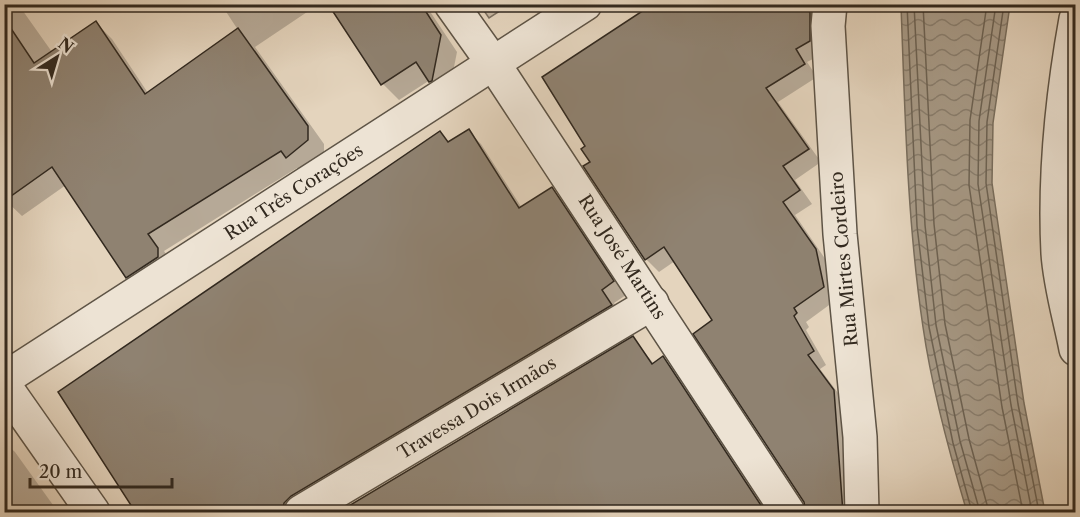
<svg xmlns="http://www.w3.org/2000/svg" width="1080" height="517" font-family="'Libre Caslon Text',serif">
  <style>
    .park { fill: url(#park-crowns); stroke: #7c7060; stroke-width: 1.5 }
    .water { fill: url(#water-waves); stroke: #786d5d; stroke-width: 1.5 }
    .shadow { fill: #0003 }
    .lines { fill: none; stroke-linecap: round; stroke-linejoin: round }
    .shore { stroke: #6c6253; stroke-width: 1.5 }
    .building { fill: #8f8271; stroke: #32291f; stroke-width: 1.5 }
    .minor-casing { stroke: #5e5446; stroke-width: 36 }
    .minor { stroke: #ede3d4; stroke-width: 33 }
    .labels { text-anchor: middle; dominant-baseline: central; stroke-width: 4.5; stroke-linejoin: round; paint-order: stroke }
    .street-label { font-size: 18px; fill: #32291f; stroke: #ede3d4 }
  </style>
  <defs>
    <pattern id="park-crowns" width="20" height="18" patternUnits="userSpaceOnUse" patternTransform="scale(1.5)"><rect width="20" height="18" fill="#c6b7a2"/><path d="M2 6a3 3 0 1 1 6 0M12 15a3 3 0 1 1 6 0" fill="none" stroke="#a19583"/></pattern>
    <pattern id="water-waves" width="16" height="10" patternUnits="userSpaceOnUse" patternTransform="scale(1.5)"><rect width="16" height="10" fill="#a79a87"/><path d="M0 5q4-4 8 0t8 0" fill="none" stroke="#897e6e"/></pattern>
  </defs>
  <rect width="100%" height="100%" fill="#e4d4bd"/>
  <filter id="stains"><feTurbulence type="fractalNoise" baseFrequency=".00333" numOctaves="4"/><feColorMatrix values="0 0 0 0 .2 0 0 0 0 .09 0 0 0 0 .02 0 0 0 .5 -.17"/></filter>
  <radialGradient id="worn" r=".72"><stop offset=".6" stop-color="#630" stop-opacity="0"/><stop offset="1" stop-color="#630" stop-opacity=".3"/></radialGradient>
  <!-- park -->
  <polygon class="park" points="480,5 509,5 489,18"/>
  <!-- water -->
  <path class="water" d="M901 5H1010L993 123 992 183 1024 403 1045 512H967C949 452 932 390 923 327 907 220 905 112 901 5Z"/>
  <!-- shadow -->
  <g class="shadow">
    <polygon points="4,4 18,4 52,52 96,23 112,39 148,93 238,30 221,4 319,4 255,47 324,144 324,157 303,173 297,168 164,251 174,266 144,293 127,277 66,185 22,216 4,199"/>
    <polygon points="330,4 425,4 457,52 448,97 430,80 399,100 383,84"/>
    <polygon points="657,4 829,4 823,54 807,62 817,77 778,102 821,162 795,180 812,204 795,215 828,263 836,300 806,322 809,327 806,330 826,365 820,369 847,405 856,512 808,512 805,501 714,320 675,261 659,272 646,259 592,162"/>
    <polygon points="468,131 481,144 522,208 552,189 565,202 626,295 614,303 624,319 301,512 139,512 440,133 450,143"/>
    <polygon points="633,338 654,364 663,358 676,371 769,512 340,512"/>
    <polygon points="4,442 15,452 58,512 4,512"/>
  </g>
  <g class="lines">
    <!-- shore -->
    <g class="shore">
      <polyline points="907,4 917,226 929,327 953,443 972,512"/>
      <polyline points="914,4 925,225 936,325 960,441 980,512"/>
      <polyline points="923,4 934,224 945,324 969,439 989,512"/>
      <polyline points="987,4 970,120 969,185 1002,407 1023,512"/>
      <polyline points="996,4 979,121 978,184 1011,405 1032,512"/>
      <polyline points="1004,4 987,122 986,183 1018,404 1039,512"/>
    </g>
  </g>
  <!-- building -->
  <g class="building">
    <polygon points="328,4 421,4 441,35 432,81 429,82 416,62 381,85"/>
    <polygon points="653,4 805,4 810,13 810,41 796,49 805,64 766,88 809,149 783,166 800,190 783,202 816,249 824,287 794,308 797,313 794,316 814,351 808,355 834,390 843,513 806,513 804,502 693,334 712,320 664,247 645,260 583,166 590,162 581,149 585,146 542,77"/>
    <polygon points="4,18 34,63 96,21 145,94 238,28 308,126 308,140 286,158 281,151 148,234 158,248 158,257 126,278 52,167 4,201"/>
    <polygon points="469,129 519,208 552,187 614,281 602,290 612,305 291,496 284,503 282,513 136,513 58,392 440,131 448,142"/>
    <polygon points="633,336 652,364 663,356 766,513 337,513"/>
  </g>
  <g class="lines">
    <defs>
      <g id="minor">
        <polyline points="451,4 493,63 788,512"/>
        <polyline points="830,4 828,26 840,234 860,437 862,512"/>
        <path d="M1076 19C1062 97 1054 174 1058 253 1060 285 1070 318 1076 349"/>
        <polyline points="4,379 585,4"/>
        <polyline points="4,385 93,512"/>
        <polyline points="301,512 652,303"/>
      </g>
    </defs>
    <!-- minor casing -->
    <use href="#minor" class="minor-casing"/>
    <!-- minor -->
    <use href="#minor" class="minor"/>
  </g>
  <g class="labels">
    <!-- street labels -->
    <g class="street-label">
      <text transform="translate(294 192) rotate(-33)">Rua Três Corações</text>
      <text transform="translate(622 257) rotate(57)">Rua José Martins</text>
      <text transform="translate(844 259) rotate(-95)">Rua Mirtes Cordeiro</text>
      <text transform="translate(477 408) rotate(-31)">Travessa Dois Irmãos</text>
    </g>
  </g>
  <!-- margin -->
  <rect width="1080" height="517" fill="none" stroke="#e4d4bd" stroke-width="24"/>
  <rect x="6" y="6" width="1068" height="505" fill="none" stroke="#32291f" stroke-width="3"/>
  <rect x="12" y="12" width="1056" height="493" fill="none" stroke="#32291f" stroke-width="1.5"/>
  <!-- north arrow -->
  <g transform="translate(57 57) rotate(37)" stroke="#ede3d4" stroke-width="4.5" paint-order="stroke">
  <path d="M0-4.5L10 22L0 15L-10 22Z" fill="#32291f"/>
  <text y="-9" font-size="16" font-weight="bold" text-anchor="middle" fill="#32291f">N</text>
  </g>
  <!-- scale -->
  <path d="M30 478v9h142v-9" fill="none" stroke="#32291f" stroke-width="3"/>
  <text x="39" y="478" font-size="18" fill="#32291f" stroke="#ede3d4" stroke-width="4.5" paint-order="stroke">20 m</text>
  <rect width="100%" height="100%" filter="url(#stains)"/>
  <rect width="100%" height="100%" fill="url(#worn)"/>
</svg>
